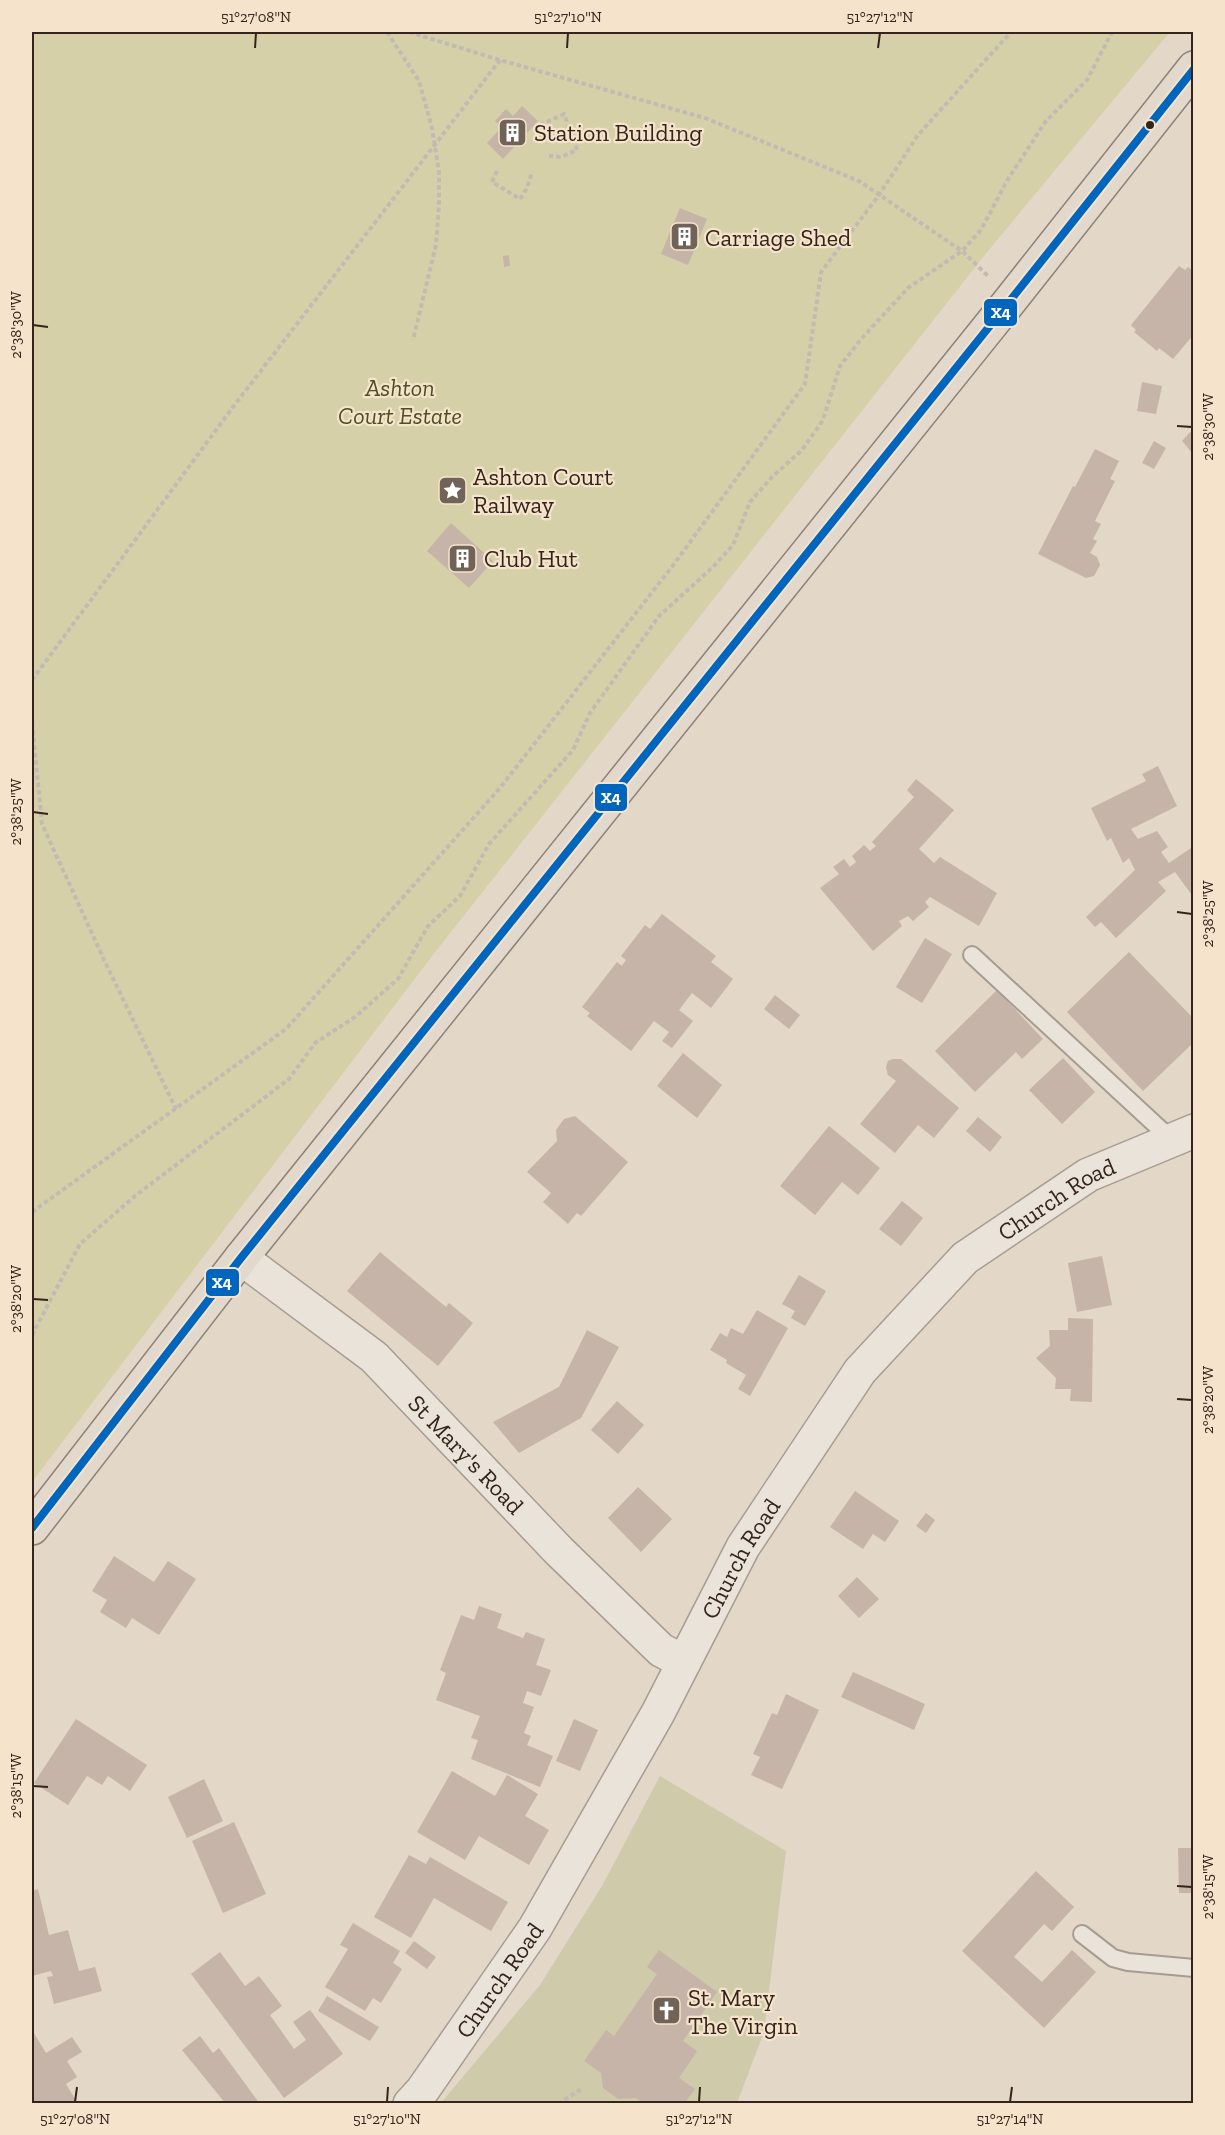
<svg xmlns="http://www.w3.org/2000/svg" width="1225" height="2135" font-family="'Zilla Slab',serif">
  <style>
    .green { fill: #d6d0a9 }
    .cemetery { fill: #cfcaa9 }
    .building { fill: #c6b4a8 }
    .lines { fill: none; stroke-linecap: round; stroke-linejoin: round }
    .service-casing { stroke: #a79c91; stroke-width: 20 }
    .minor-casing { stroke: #a79c91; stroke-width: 36 }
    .primary-casing { stroke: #8c8278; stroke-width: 36 }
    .path { stroke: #c3bab1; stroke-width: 4; stroke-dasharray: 4.5 3; stroke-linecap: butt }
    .service { stroke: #eae3da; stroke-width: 16 }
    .minor { stroke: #eae3da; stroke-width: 33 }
    .primary { stroke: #e2d8cb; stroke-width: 33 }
    .bus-1-casing { stroke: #f5e4cb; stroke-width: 12 }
    .bus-1 { stroke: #0065bd; stroke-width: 8 }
    .ticks { fill: none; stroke: #34241b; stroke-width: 2 }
    .bus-dot { fill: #34241b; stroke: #f5e4cb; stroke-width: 2 }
    .labels { text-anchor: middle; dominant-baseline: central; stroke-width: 4.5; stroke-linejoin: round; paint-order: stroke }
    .poi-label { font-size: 24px; fill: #34241b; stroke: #f5e4cb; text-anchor: start }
    .park-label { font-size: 24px; font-style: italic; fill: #4b5121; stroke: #f5e4cb }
    .street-label { font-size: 24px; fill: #34241b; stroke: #f5e4cb }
    .line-badge { stroke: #f5e4cb; stroke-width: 2 }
    .badge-label { font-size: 16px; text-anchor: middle; font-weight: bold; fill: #fff }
    .neatline { fill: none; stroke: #34241b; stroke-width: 2 }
    .ticks-label { font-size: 15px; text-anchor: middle; fill: #34241b }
  </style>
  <rect width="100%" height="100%" fill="#e3d7c7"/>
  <!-- green -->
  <polygon class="green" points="32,32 1170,32 988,251 436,951 32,1482"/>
  <!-- cemetery -->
  <polygon class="cemetery" points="660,1776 786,1851 764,2032 737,2103 440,2104 540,1985 602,1886"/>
  <!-- building -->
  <g class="building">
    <polygon points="522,106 538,121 503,159 487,143 502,127 495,121 506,109 513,116"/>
    <polygon points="680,208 707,219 688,265 661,254"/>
    <polygon points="509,255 510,266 504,267 503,256"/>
    <polygon points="1179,266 1185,270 1188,267 1194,272 1194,334 1173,359 1159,348 1157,351 1134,332 1136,330 1131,325"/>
    <polygon points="1142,382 1162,386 1156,414 1137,411"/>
    <polygon points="1194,428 1194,455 1182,441"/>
    <polygon points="1154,441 1166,448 1154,469 1142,463"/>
    <polygon points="1095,449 1119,461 1110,479 1115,481 1095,521 1101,524 1093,539 1097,541 1090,553 1097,557 1100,565 1094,576 1086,578 1038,554 1073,486 1075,487"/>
    <polygon points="451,523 493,561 469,588 427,551"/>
    <polygon points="1158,766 1177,806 1131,829 1138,839 1157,831 1168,847 1161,852 1169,863 1194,846 1194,898 1175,872 1158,882 1166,891 1116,938 1101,922 1095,927 1086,917 1135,870 1129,858 1123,863 1111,838 1107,841 1091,808 1146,781 1142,774"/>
    <polygon points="916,779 954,810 919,849 934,863 940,857 997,893 979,926 930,897 925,902 929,907 913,921 908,916 899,921 902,926 873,951 820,888 839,874 833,867 844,859 850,867 856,862 852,856 864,845 870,851 876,846 872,842 914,797 907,790"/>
    <polygon points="662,914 716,956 711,962 733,979 711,1008 692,993 679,1010 693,1021 672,1048 662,1041 669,1032 654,1021 631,1051 587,1016 590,1013 582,1007 617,962 622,966 626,960 621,956 645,925 650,929"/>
    <polygon points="925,938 952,954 922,1003 896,987"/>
    <polygon points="1129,952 1194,1019 1194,1042 1143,1091 1067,1012"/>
    <polygon points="997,990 1043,1039 1022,1059 1016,1052 975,1092 935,1051"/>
    <polygon points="775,995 800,1015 789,1029 764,1009"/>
    <polygon points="683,1053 722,1085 697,1118 657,1086"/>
    <polygon points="1063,1058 1095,1092 1062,1124 1029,1090"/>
    <polygon points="893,1059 901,1059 959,1108 934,1138 918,1125 895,1153 860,1124 896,1081 888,1075 886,1067 888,1061"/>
    <polygon points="575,1116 628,1162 581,1216 577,1213 568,1224 543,1202 551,1193 527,1172 557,1141 556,1130 564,1119"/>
    <polygon points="978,1117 1002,1137 990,1152 966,1131"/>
    <polygon points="829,1126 880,1168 858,1195 842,1182 815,1215 780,1186"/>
    <polygon points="902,1201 923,1218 901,1246 879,1229"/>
    <polygon points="380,1252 446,1307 449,1303 473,1323 438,1366 347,1291"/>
    <polygon points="1102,1256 1112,1305 1077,1312 1068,1263"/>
    <polygon points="799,1275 826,1291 805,1326 791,1318 795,1311 782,1304"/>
    <polygon points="757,1310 788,1328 750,1396 738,1389 746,1375 726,1363 727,1360 710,1350 720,1333 727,1337 731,1328 743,1334"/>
    <polygon points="1068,1318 1093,1319 1092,1402 1070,1401 1071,1389 1055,1389 1056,1378 1036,1358 1050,1346 1049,1330 1068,1330"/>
    <polygon points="587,1330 619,1347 581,1418 519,1453 493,1422 559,1387"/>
    <polygon points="617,1401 644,1425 618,1454 591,1430"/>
    <polygon points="638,1487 672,1519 641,1552 608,1518"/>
    <polygon points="855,1491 899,1521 885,1542 873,1534 863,1549 830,1527"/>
    <polygon points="926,1513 935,1520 926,1533 916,1526"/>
    <polygon points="114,1556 154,1582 168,1561 196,1579 159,1635 132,1618 126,1628 100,1612 107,1600 92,1591"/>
    <polygon points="857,1577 879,1599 859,1618 838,1596"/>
    <polygon points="479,1606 502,1614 497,1628 523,1638 526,1632 545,1639 536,1665 551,1670 541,1696 527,1691 523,1703 534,1707 524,1733 531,1736 527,1745 553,1756 540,1787 471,1759 478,1740 471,1738 480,1716 436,1700 446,1673 440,1670 461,1615 474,1620"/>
    <polygon points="853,1672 925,1704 914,1730 841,1697"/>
    <polygon points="786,1694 819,1710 782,1789 751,1775 760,1757 753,1754 772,1713 777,1715"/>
    <polygon points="76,1719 147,1765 130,1791 108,1776 102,1785 87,1776 68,1805 34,1783"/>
    <polygon points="574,1719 598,1730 580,1771 556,1761"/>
    <polygon points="452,1771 495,1796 507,1775 538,1794 525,1816 549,1830 529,1865 479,1836 465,1860 417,1832"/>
    <polygon points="204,1779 223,1821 187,1838 168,1797"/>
    <polygon points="234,1822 266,1894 223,1913 192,1841"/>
    <polygon points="1178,1848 1194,1848 1194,1893 1179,1893"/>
    <polygon points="409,1855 426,1864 430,1857 508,1902 491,1931 434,1898 411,1938 374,1917"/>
    <polygon points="1036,1871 1074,1907 1052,1931 1044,1924 1014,1957 1042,1982 1072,1950 1096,1972 1044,2028 962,1951"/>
    <polygon points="38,1889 49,1935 68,1930 79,1971 95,1967 102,1991 54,2004 47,1977 53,1976 51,1971 32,1976 32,1891"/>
    <polygon points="353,1923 400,1951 393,1963 402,1969 381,2003 373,1998 365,2011 325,1987 348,1949 340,1945"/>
    <polygon points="414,1941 436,1957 427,1969 405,1953"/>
    <polygon points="659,1950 717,1992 683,2041 697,2051 679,2078 695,2089 684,2104 644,2104 636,2098 618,2099 603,2088 601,2073 584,2061 606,2030 614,2036 657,1974 647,1967"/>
    <polygon points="220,1952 245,1986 259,1976 282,2006 270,2015 294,2049 306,2040 293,2022 310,2010 343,2054 284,2098 191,1974"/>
    <polygon points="327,1996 379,2027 370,2041 318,2011"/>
    <polygon points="32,2030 46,2053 72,2037 82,2052 67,2061 77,2077 66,2084 78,2104 32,2104"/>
    <polygon points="200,2036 213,2053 219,2048 260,2104 226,2104 182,2050"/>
  </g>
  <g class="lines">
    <defs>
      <g id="service">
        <polyline points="972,955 1172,1140"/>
        <polyline points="1082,1934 1113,1958 1128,1962 1194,1968"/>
      </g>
      <g id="minor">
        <path id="s1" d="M241 1258 374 1357 559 1551 661 1650 684 1662"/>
        <path id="s2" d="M410 2104 422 2091 535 1928 658 1713 743 1547 860 1371 965 1258 1088 1175 1194 1131"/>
      </g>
      <polyline id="primary" points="32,1528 241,1258 1009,302 1194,68"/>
    </defs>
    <!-- service casing -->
    <use href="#service" class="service-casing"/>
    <!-- minor casing -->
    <use href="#minor" class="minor-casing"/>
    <!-- primary casing -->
    <use href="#primary" class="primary-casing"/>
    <!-- path -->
    <g class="path">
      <polyline points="387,32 419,81 432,128 439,172 439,205 436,245 413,340"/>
      <polyline points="409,32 500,60 705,118 859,181 962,251 988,276"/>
      <polyline points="540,125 564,114 577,150 561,157 549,156"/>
      <polyline points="524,137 526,138"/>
      <polyline points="497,171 492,182 520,199 527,188 532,172"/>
      <polyline points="32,680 233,407 500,60"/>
      <polyline points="32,723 42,824 106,964 176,1109"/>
      <polyline points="32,1212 286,1029 500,788 674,564 805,384 821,272 879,195 918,135 1011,32"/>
      <polyline points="32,1335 80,1244 135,1196 289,1079 315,1043 355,1017 398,979 428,926 460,896 489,844 573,750 590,713 659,616 713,567 733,545 750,502 772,477 802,450 823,420 840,366 862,338 908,288 962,251 981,230 1008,179 1046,121 1087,80 1112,32"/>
      <polyline points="558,2104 583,2088"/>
    </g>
    <!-- service -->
    <use href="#service" class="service"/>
    <!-- minor -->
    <use href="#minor" class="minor"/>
    <!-- primary -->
    <use href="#primary" class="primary"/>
    <defs>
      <polyline id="bus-1" points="32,1528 241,1258 1009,302 1194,69"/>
    </defs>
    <!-- bus-1 casing -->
    <use href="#bus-1" class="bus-1-casing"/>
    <!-- bus-1 -->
    <use href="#bus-1" class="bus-1"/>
  </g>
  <!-- ticks -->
  <path class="ticks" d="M255 48 256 33M567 48 568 33M878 48 880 33M33 325 48 327M1177 426 1192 427M33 812 48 814M1177 912 1192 914M33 1299 48 1300M1177 1399 1192 1400M33 1786 48 1787M1177 1886 1192 1887M75 2102 77 2087M387 2102 388 2087M699 2102 700 2087M1010 2102 1012 2087"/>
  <!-- icons -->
  <defs>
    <symbol id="building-square" viewBox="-11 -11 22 22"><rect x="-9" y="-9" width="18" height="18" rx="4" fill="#716357" stroke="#f5e4cb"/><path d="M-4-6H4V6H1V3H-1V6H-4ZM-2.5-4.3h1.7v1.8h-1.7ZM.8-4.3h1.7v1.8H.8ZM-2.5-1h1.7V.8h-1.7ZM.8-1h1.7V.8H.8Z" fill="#fff"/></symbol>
    <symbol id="sight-square" viewBox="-11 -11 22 22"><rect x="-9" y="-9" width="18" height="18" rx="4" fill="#716357" stroke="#f5e4cb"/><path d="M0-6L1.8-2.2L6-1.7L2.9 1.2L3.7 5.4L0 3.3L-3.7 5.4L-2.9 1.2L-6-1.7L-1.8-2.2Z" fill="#fff"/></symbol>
    <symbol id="church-square" viewBox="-11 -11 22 22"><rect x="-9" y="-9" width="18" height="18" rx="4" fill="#716357" stroke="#f5e4cb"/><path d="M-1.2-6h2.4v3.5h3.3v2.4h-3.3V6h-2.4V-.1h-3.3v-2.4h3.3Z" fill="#fff"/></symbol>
  </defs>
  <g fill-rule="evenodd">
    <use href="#building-square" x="496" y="116" width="33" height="33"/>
    <use href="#building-square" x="668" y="220" width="33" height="33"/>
    <use href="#sight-square" x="436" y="474" width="33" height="33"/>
    <use href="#building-square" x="446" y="542" width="33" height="33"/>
    <use href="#church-square" x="650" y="1994" width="33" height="33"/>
  </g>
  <!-- markers -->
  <circle class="bus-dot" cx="1150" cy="125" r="5"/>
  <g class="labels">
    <!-- poi labels -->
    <g class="poi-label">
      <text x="534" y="132">Station Building</text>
      <text x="705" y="237">Carriage Shed</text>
      <text x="473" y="476">Ashton Court<tspan x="473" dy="28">Railway</tspan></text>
      <text x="484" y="558">Club Hut</text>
      <text x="688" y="1997">St. Mary<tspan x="688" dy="28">The Virgin</tspan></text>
    </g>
    <!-- park labels -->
    <g class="park-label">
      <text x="400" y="387">Ashton<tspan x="400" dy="28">Court Estate</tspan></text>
    </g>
    <!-- street labels -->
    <g class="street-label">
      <text stroke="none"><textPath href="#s2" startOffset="1125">Church Road</textPath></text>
      <text stroke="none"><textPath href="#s1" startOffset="300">St Mary's Road</textPath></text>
      <text stroke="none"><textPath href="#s2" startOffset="639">Church Road</textPath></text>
      <text stroke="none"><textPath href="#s2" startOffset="153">Church Road</textPath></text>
    </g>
  </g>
  <g class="line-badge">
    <rect x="983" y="298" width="35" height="29" rx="6" fill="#0065bd"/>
    <rect x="594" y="783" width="34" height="29" rx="6" fill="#0065bd"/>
    <rect x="205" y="1268" width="35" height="29" rx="6" fill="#0065bd"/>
  </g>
  <g class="badge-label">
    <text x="1001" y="318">X4</text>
    <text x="611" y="803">X4</text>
    <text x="222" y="1288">X4</text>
  </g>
  <!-- border -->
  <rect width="1225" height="2135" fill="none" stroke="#f5e4cb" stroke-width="66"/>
  <rect x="33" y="33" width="1159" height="2069" class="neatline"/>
  <g class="ticks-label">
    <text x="256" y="22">51°27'08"N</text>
    <text x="568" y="22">51°27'10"N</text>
    <text x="880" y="22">51°27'12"N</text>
    <text transform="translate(16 325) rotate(-90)" y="5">2°38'30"W</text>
    <text transform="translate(1208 427) rotate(-90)" y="5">2°38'30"W</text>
    <text transform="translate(16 812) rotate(-90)" y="5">2°38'25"W</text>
    <text transform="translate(1208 914) rotate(-90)" y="5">2°38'25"W</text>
    <text transform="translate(16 1299) rotate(-90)" y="5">2°38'20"W</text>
    <text transform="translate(1208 1400) rotate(-90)" y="5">2°38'20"W</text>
    <text transform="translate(16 1786) rotate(-90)" y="5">2°38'15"W</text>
    <text transform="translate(1208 1887) rotate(-90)" y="5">2°38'15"W</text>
    <text x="75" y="2124">51°27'08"N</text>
    <text x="387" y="2124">51°27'10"N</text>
    <text x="699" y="2124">51°27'12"N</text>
    <text x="1010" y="2124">51°27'14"N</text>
  </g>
</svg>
